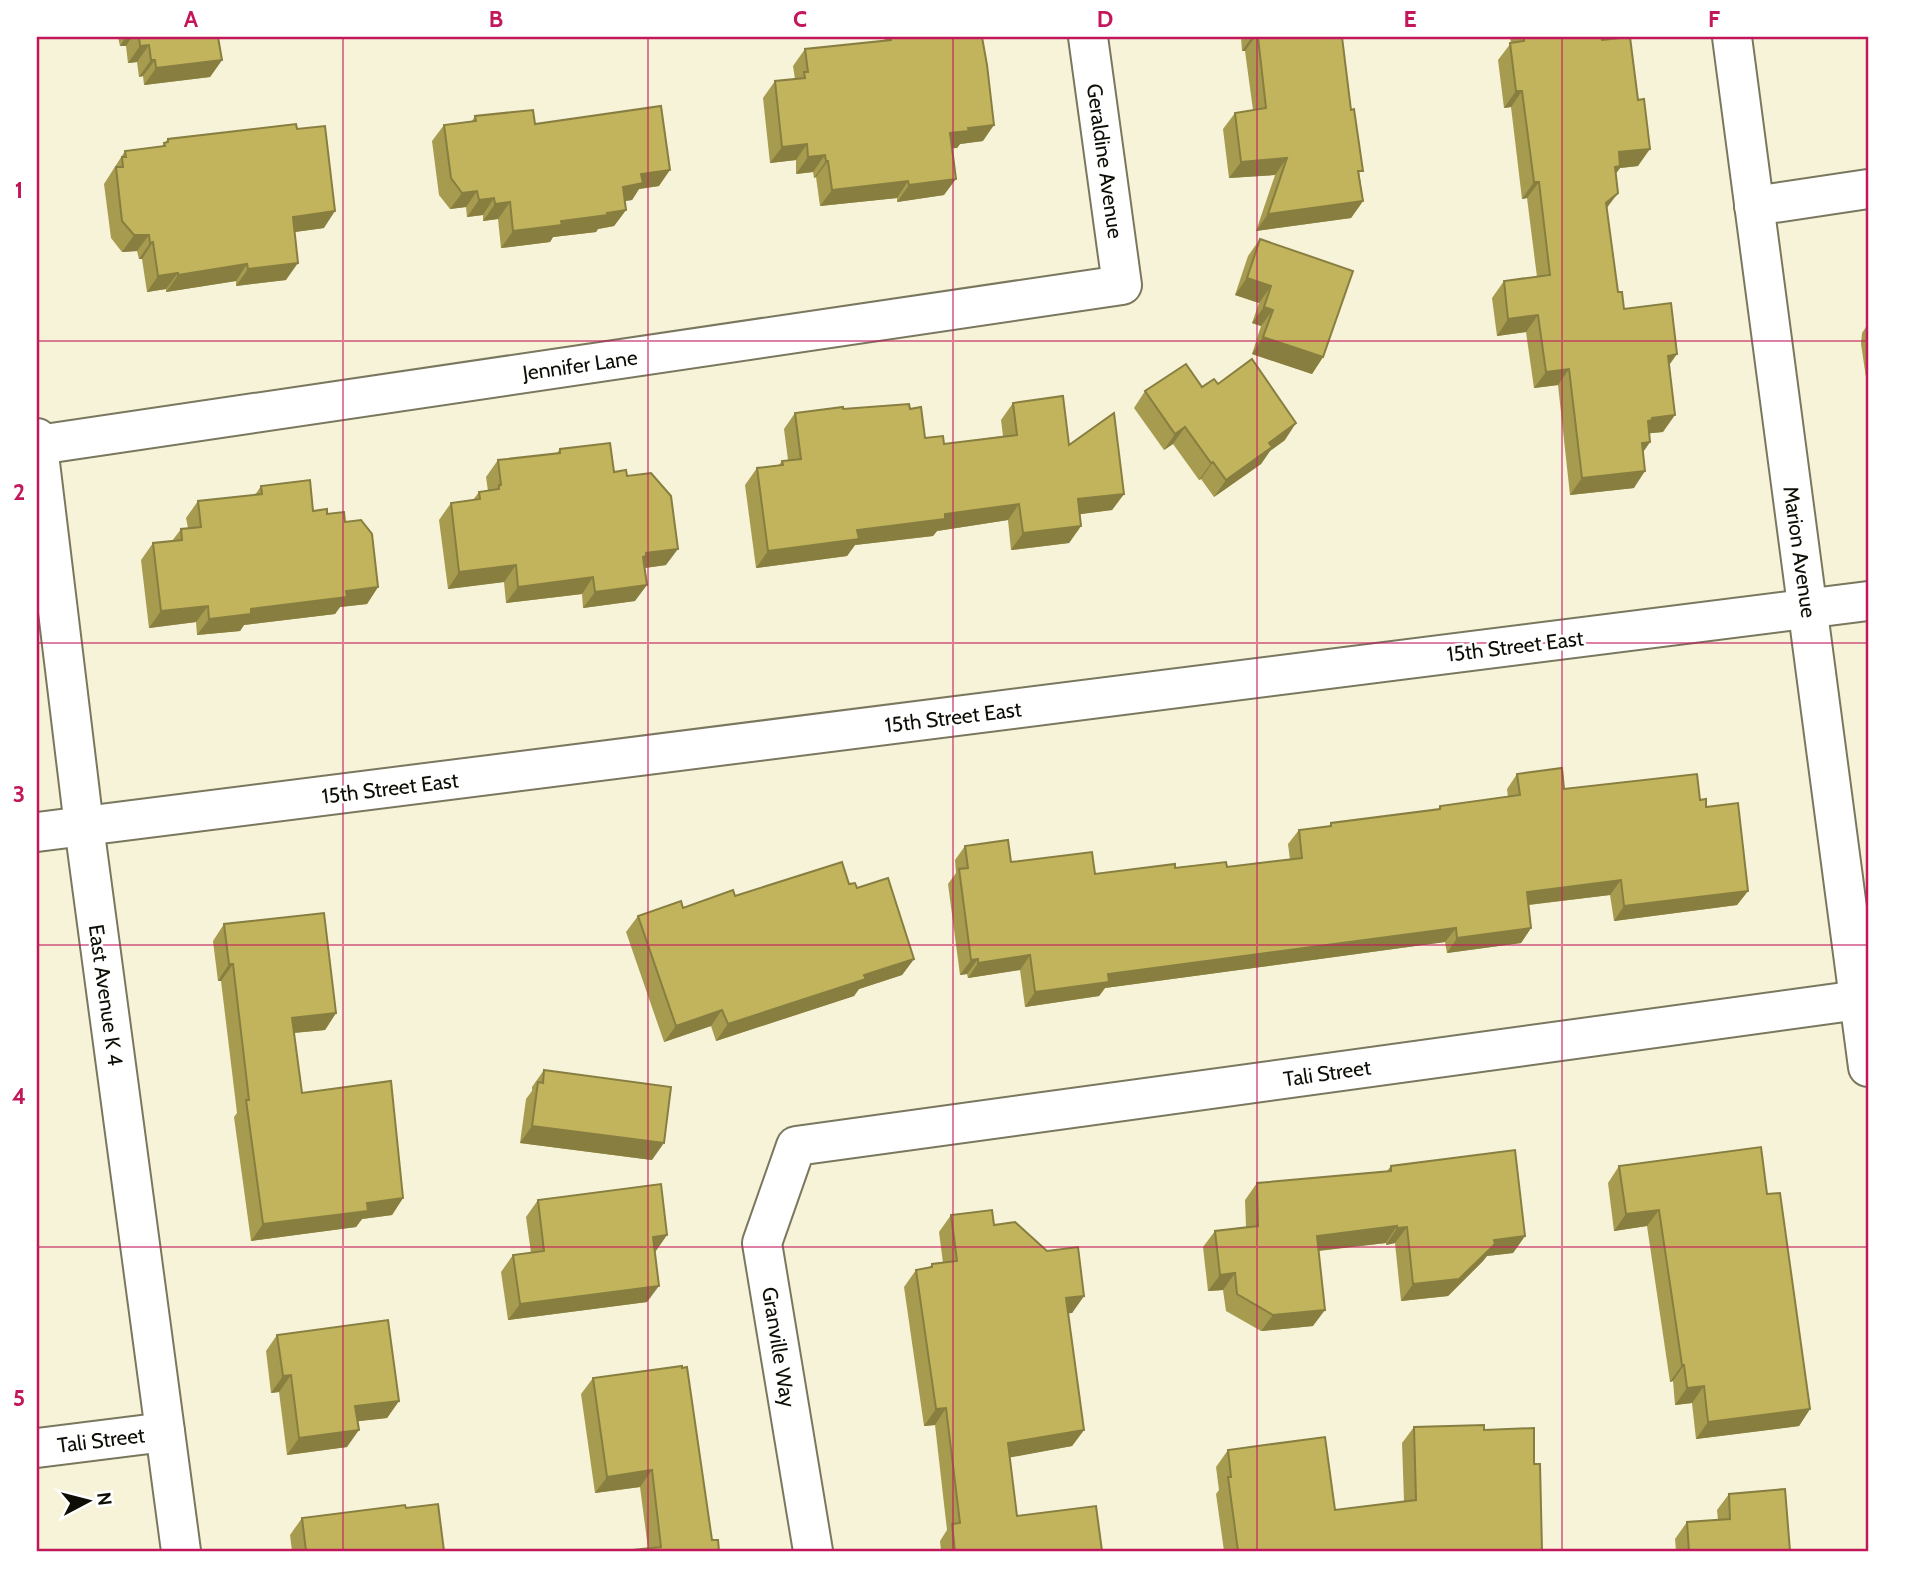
<svg xmlns="http://www.w3.org/2000/svg" width="1905" height="1588" font-family="Cabin,sans-serif">
  <style>
    .lines { fill: none; stroke-linecap: round; stroke-linejoin: round }
    .minor-casing { stroke: #7a775f; stroke-width: 42 }
    .minor { stroke: #fff; stroke-width: 38 }
    .wall { fill: #a69b4f }
    .shaded-wall { fill: #877e40 }
    .building { fill: #c1b45c; stroke: #877e40; stroke-width: 2 }
    .grid { fill: none; stroke: #c2185b; stroke-width: 2; stroke-opacity: 0.55 }
    .labels { text-anchor: middle; dominant-baseline: central; stroke-width: 5; stroke-linejoin: round; paint-order: stroke }
    .street-label { font-size: 21px; fill: #0f0e06; stroke: #fff }
    .neatline { fill: none; stroke: #c2185b; stroke-width: 2.5 }
    .grid-label { font-size: 23px; text-anchor: middle; font-weight: bold; fill: #c2185b }
  </style>
  <rect width="100%" height="100%" fill="#f6f3d9"/>
  <g class="lines">
    <defs>
      <g id="minor">
        <polyline points="1732,37 1868,1067"/>
        <polyline points="1754,206 1868,189"/>
        <polyline points="37,438 84,826 181,1551"/>
        <polyline points="38,445 1122,285 1088,37"/>
        <polyline points="37,832 1868,601"/>
        <polyline points="37,1448 165,1432"/>
        <polyline points="813,1551 762,1243 796,1146 1859,1000"/>
      </g>
    </defs>
    <!-- minor casing -->
    <use href="#minor" class="minor-casing"/>
    <!-- minor -->
    <use href="#minor" class="minor"/>
  </g>
  <!-- wall -->
  <g class="wall">
    <polygon points="118,37 236,37 218,39 222,60 210,77 144,85 143,76 139,77 137,62 128,63 126,46 120,46"/>
    <polygon points="886,37 982,37 983,141 960,144 957,148 952,148 944,195 897,202 897,198 820,206 816,177 814,178 813,172 796,174 796,160 770,163 763,98 775,81 795,79 793,66 805,49 884,41"/>
    <polygon points="1241,37 1342,37 1363,201 1351,218 1256,231 1275,175 1229,178 1223,129 1235,113 1253,110 1245,51 1242,51"/>
    <polygon points="1510,37 1601,37 1638,166 1620,168 1616,173 1607,209 1618,292 1624,309 1669,366 1663,432 1649,433 1650,442 1643,452 1634,488 1570,495 1558,385 1534,388 1526,332 1497,336 1492,298 1504,281 1537,277 1527,198 1522,199 1511,107 1504,108 1498,60 1511,43"/>
    <polygon points="475,116 535,124 659,186 639,189 632,200 625,201 626,210 614,226 598,229 596,232 553,237 550,242 501,248 498,219 483,221 483,215 467,217 466,207 450,209 439,195 432,141 444,125 472,121"/>
    <polygon points="297,129 324,228 294,232 286,280 236,286 236,281 166,292 166,289 147,292 142,259 139,259 137,251 122,252 111,238 104,184 125,151 162,146 168,139"/>
    <polygon points="1260,239 1323,357 1312,374 1252,354 1261,326 1252,323 1259,303 1235,295 1248,256"/>
    <polygon points="1868,324 1868,391 1861,344 1862,333"/>
    <polygon points="1218,384 1285,440 1270,451 1261,464 1214,497 1201,479 1199,480 1173,444 1164,450 1134,408 1145,391 1202,387"/>
    <polygon points="1013,403 1069,445 1124,494 1112,510 1080,514 1081,526 1069,543 1011,550 1008,520 937,531 933,536 855,545 847,556 756,568 745,485 757,468 779,465 782,461 788,460 784,429 795,413 843,409 910,409 925,438 944,444 1003,436 1001,420"/>
    <polygon points="560,449 614,472 627,476 666,565 645,568 635,601 583,608 582,594 506,603 504,582 448,589 439,520 451,503 473,500 479,492 488,491 486,477 498,460 557,453"/>
    <polygon points="261,486 313,511 327,514 345,522 378,587 367,604 340,607 335,614 244,625 240,631 197,635 196,622 149,628 141,560 153,543 172,541 181,529 188,528 186,518 198,501 255,495"/>
    <polygon points="1517,774 1564,789 1700,800 1706,807 1748,891 1737,905 1614,921 1610,895 1529,905 1531,928 1521,943 1447,953 1445,942 1105,988 1099,996 1025,1007 1020,970 968,978 967,974 960,975 948,884 956,873 955,860 965,846 1011,862 1095,874 1175,868 1227,867 1290,860 1288,844 1299,830 1329,826 1331,823 1438,809 1440,806 1508,797 1507,789"/>
    <polygon points="849,884 857,888 914,959 902,975 859,989 854,996 716,1041 711,1026 664,1042 626,932 638,916 683,908 735,896"/>
    <polygon points="224,924 336,1013 325,1030 294,1033 302,1093 403,1198 392,1215 362,1219 356,1227 251,1241 234,1117 237,1113 221,981 218,981 213,941"/>
    <polygon points="544,1070 652,1160 520,1143 526,1099 532,1091 532,1087"/>
    <polygon points="1391,1166 1525,1236 1513,1253 1487,1256 1483,1261 1448,1296 1401,1301 1395,1243 1386,1245 1386,1243 1319,1251 1313,1326 1261,1331 1226,1311 1223,1290 1208,1291 1203,1247 1215,1231 1246,1227 1245,1200 1257,1183 1387,1171"/>
    <polygon points="1619,1166 1767,1194 1810,1409 1799,1426 1696,1439 1692,1403 1675,1405 1673,1381 1670,1382 1647,1226 1614,1231 1608,1183"/>
    <polygon points="538,1200 667,1235 655,1252 647,1302 508,1320 501,1272 513,1255 531,1253 526,1217"/>
    <polygon points="951,1215 994,1225 1084,1296 1072,1313 1068,1313 1084,1430 1072,1446 1010,1457 1017,1516 1102,1551 941,1551 940,1541 947,1530 935,1425 924,1426 904,1287 916,1270 929,1268 932,1264 943,1263 939,1232"/>
    <polygon points="277,1335 399,1401 387,1418 357,1421 347,1447 287,1455 279,1392 271,1393 266,1351"/>
    <polygon points="593,1378 712,1540 648,1548 640,1487 595,1493 581,1394"/>
    <polygon points="1414,1427 1484,1430 1534,1464 1542,1551 1224,1551 1216,1494 1219,1490 1216,1467 1228,1450 1335,1510 1404,1501 1402,1443"/>
    <polygon points="1729,1494 1790,1551 1676,1551 1675,1539 1687,1522 1718,1520 1717,1510"/>
    <polygon points="406,1508 444,1551 292,1551 290,1535 302,1518"/>
  </g>
  <!-- shaded-wall -->
  <g class="shaded-wall">
    <polygon points="126,37 132,37 126,46 120,46"/>
    <polygon points="211,37 236,37 214,39"/>
    <polygon points="1196,37 1216,37 1194,39"/>
    <polygon points="1252,37 1255,37 1245,51 1242,51"/>
    <polygon points="149,45 137,62 128,63 140,46"/>
    <polygon points="151,60 155,60 143,76 139,77"/>
    <polygon points="222,60 210,77 144,85 156,68"/>
    <polygon points="1516,91 1522,91 1511,107 1504,108"/>
    <polygon points="994,125 983,141 960,144 957,148 938,150 950,133 968,128"/>
    <polygon points="807,144 796,160 770,163 782,147"/>
    <polygon points="1650,149 1638,166 1620,168 1609,183 1619,152"/>
    <polygon points="825,155 813,172 796,174 808,157"/>
    <polygon points="1287,158 1275,175 1229,178 1241,162"/>
    <polygon points="826,161 828,161 816,177 814,178"/>
    <polygon points="670,170 659,186 639,189 632,200 611,203 623,187 641,174"/>
    <polygon points="956,179 944,195 897,202 909,185"/>
    <polygon points="908,181 897,198 820,206 832,190"/>
    <polygon points="1534,182 1539,182 1527,198 1522,199"/>
    <polygon points="477,191 466,207 450,209 462,193"/>
    <polygon points="1618,193 1606,209 1606,203"/>
    <polygon points="494,198 483,215 467,217 479,200"/>
    <polygon points="1363,201 1351,218 1256,231 1268,214"/>
    <polygon points="510,202 498,219 483,221 495,204"/>
    <polygon points="626,210 614,226 598,229 596,232 553,237 550,242 501,248 513,231"/>
    <polygon points="335,211 324,228 281,234 293,217"/>
    <polygon points="134,235 149,235 137,251 122,252"/>
    <polygon points="153,242 142,259 139,259 150,243"/>
    <polygon points="298,263 286,280 236,286 248,269"/>
    <polygon points="247,264 236,281 166,292 178,275"/>
    <polygon points="178,273 166,289 147,292 158,276"/>
    <polygon points="1247,278 1271,286 1259,303 1235,295"/>
    <polygon points="1264,307 1273,310 1261,326 1252,323"/>
    <polygon points="1538,315 1526,332 1497,336 1508,319"/>
    <polygon points="1263,337 1323,357 1312,374 1252,354"/>
    <polygon points="1677,354 1665,371 1668,356"/>
    <polygon points="1569,369 1558,385 1534,388 1546,372"/>
    <polygon points="1675,415 1663,432 1643,434 1648,421 1652,418"/>
    <polygon points="1296,423 1285,440 1270,451 1261,464 1214,497 1226,480 1269,443"/>
    <polygon points="1185,427 1173,444 1164,450 1175,434"/>
    <polygon points="1650,442 1639,458 1642,443"/>
    <polygon points="1213,462 1201,479 1199,480 1211,463"/>
    <polygon points="1645,471 1634,488 1570,495 1582,478"/>
    <polygon points="1124,494 1112,510 1066,516 1078,499"/>
    <polygon points="1019,504 1008,520 937,531 933,536 855,545 847,556 756,568 768,551 857,530 945,514"/>
    <polygon points="1081,526 1069,543 1011,550 1023,533"/>
    <polygon points="678,549 666,565 637,569 646,553"/>
    <polygon points="516,565 504,582 448,589 459,572"/>
    <polygon points="593,577 582,594 506,603 518,587"/>
    <polygon points="647,585 635,601 583,608 595,592"/>
    <polygon points="378,587 367,604 340,607 335,614 244,625 240,631 197,635 209,619 251,609 346,591"/>
    <polygon points="208,606 196,622 149,628 161,611"/>
    <polygon points="1621,880 1610,895 1517,906 1527,892"/>
    <polygon points="1748,891 1737,905 1614,921 1624,906"/>
    <polygon points="1456,928 1445,942 1105,988 1099,996 1025,1007 1035,992 1108,974"/>
    <polygon points="1531,928 1521,943 1447,953 1457,938"/>
    <polygon points="1030,955 1020,970 968,978 978,963"/>
    <polygon points="914,959 902,975 859,989 854,996 716,1041 728,1024 864,975"/>
    <polygon points="978,959 967,974 960,975 971,960"/>
    <polygon points="229,964 233,964 221,981 218,981"/>
    <polygon points="722,1010 711,1026 664,1042 676,1026"/>
    <polygon points="336,1013 325,1030 281,1034 292,1018"/>
    <polygon points="532,1126 664,1143 652,1160 520,1143"/>
    <polygon points="403,1198 392,1215 362,1219 356,1227 251,1241 263,1224 367,1203"/>
    <polygon points="1659,1210 1647,1226 1614,1231 1626,1214"/>
    <polygon points="1397,1226 1386,1243 1306,1252 1317,1236"/>
    <polygon points="1407,1227 1395,1243 1386,1245 1397,1228"/>
    <polygon points="667,1235 655,1252 641,1253 653,1237"/>
    <polygon points="1525,1236 1513,1253 1487,1256 1483,1261 1448,1296 1401,1301 1413,1284 1494,1240"/>
    <polygon points="1235,1273 1223,1290 1208,1291 1220,1275"/>
    <polygon points="659,1286 647,1302 508,1320 520,1304"/>
    <polygon points="1084,1296 1072,1313 1055,1315 1066,1298"/>
    <polygon points="1325,1310 1313,1326 1261,1331 1273,1315"/>
    <polygon points="1682,1365 1684,1365 1673,1381 1670,1382"/>
    <polygon points="291,1375 279,1392 271,1393 283,1376"/>
    <polygon points="1704,1386 1692,1403 1675,1405 1687,1388"/>
    <polygon points="399,1401 387,1418 343,1423 355,1406"/>
    <polygon points="946,1408 935,1425 924,1426 936,1409"/>
    <polygon points="1810,1409 1799,1426 1696,1439 1708,1422"/>
    <polygon points="359,1430 347,1447 287,1455 299,1438"/>
    <polygon points="1084,1430 1072,1446 997,1460 1008,1443"/>
    <polygon points="652,1470 640,1487 595,1493 607,1477"/>
  </g>
  <!-- building -->
  <g class="building">
    <polygon points="139,37 218,37 222,60 156,68 155,60 151,60 149,45 140,46"/>
    <polygon points="891,37 982,37 987,65 994,125 968,128 969,131 950,133 956,179 909,185 908,181 832,190 828,161 826,161 825,155 808,157 807,144 782,147 775,81 805,78 804,72 808,72 805,49 891,40"/>
    <polygon points="1258,37 1342,37 1351,110 1354,109 1363,171 1358,171 1363,201 1268,214 1287,158 1241,162 1235,113 1266,108"/>
    <polygon points="1524,37 1601,37 1602,40 1630,37 1638,100 1644,99 1650,149 1619,152 1620,166 1615,167 1618,193 1606,203 1618,292 1622,292 1624,309 1671,303 1677,354 1668,356 1675,415 1652,418 1652,420 1648,421 1650,442 1642,443 1645,471 1582,478 1569,369 1546,372 1538,315 1508,319 1504,281 1550,275 1539,182 1534,182 1522,91 1516,91 1510,43 1524,41"/>
    <polygon points="661,106 670,170 641,174 643,183 623,187 626,210 607,213 608,215 561,221 562,225 513,231 510,202 495,204 494,198 479,200 477,191 462,193 451,178 444,125 476,121 475,116 533,110 535,124"/>
    <polygon points="296,124 297,129 325,126 335,211 293,217 298,263 248,269 247,264 178,275 178,273 158,276 153,242 150,243 149,235 134,235 122,221 116,167 123,167 122,157 126,157 125,151 165,146 164,143 168,142 168,139"/>
    <polygon points="1260,239 1353,271 1323,357 1263,337 1273,310 1264,307 1271,286 1247,278"/>
    <polygon points="1252,359 1296,423 1269,443 1272,447 1226,480 1213,462 1211,463 1185,427 1175,434 1145,391 1186,364 1202,387 1214,379 1218,384"/>
    <polygon points="1063,396 1069,445 1114,413 1124,494 1078,499 1081,526 1023,533 1019,504 945,514 945,519 857,530 859,539 768,551 757,468 783,465 782,461 801,459 795,413 843,407 843,409 909,404 910,409 921,407 925,438 943,436 944,444 1017,435 1013,403"/>
    <polygon points="610,443 614,472 626,470 627,476 651,473 671,496 678,549 646,553 646,556 643,557 647,585 595,592 593,577 518,587 516,565 459,572 451,503 480,499 479,492 499,489 499,485 501,485 498,460 560,453 560,449"/>
    <polygon points="310,480 313,511 327,509 327,514 344,512 345,522 361,520 372,534 378,587 346,591 347,597 251,609 251,614 209,619 208,606 161,611 153,543 182,540 181,529 201,527 198,501 262,494 261,486"/>
    <polygon points="1562,768 1564,789 1697,774 1700,800 1706,799 1706,807 1738,803 1748,891 1624,906 1621,880 1527,892 1531,928 1457,938 1456,928 1108,974 1109,982 1035,992 1030,955 978,963 978,959 971,960 959,869 968,868 965,846 1008,840 1011,862 1092,852 1095,874 1175,864 1175,868 1226,862 1227,867 1302,858 1299,830 1331,826 1331,823 1440,809 1440,806 1520,795 1517,774"/>
    <polygon points="842,862 849,884 855,883 857,888 888,878 914,959 864,975 866,979 728,1024 722,1010 676,1026 638,916 681,901 683,908 733,890 735,896"/>
    <polygon points="324,913 336,1013 292,1018 302,1093 391,1081 403,1198 367,1203 368,1211 263,1224 246,1100 249,1100 233,964 229,964 224,924"/>
    <polygon points="544,1070 671,1087 664,1143 532,1126 538,1082 543,1083"/>
    <polygon points="1761,1147 1767,1194 1780,1193 1810,1409 1708,1422 1704,1386 1687,1388 1684,1365 1682,1365 1659,1210 1626,1214 1619,1166"/>
    <polygon points="1515,1150 1525,1236 1494,1240 1495,1244 1459,1279 1413,1284 1407,1227 1397,1228 1397,1226 1317,1236 1325,1310 1273,1315 1237,1294 1235,1273 1220,1275 1215,1231 1258,1226 1257,1183 1391,1171 1391,1166"/>
    <polygon points="661,1184 667,1235 653,1237 659,1286 520,1304 513,1255 544,1251 538,1200"/>
    <polygon points="992,1210 994,1225 1015,1222 1047,1251 1078,1247 1084,1296 1066,1298 1084,1430 1008,1443 1017,1516 1096,1506 1102,1551 955,1551 952,1524 960,1523 946,1408 936,1409 916,1270 932,1267 932,1264 957,1261 951,1215"/>
    <polygon points="388,1320 399,1401 355,1406 359,1430 299,1438 291,1375 283,1376 277,1335"/>
    <polygon points="682,1366 682,1368 687,1367 712,1540 718,1540 719,1551 623,1551 661,1547 652,1470 607,1477 593,1378"/>
    <polygon points="1484,1425 1484,1430 1534,1428 1534,1464 1540,1464 1542,1551 1238,1551 1228,1477 1231,1477 1228,1450 1325,1437 1335,1510 1416,1500 1414,1427"/>
    <polygon points="1785,1489 1790,1551 1689,1551 1687,1522 1730,1519 1729,1494"/>
    <polygon points="438,1504 444,1551 306,1551 302,1518 405,1505 406,1508"/>
  </g>
  <!-- grid -->
  <path class="grid" d="M343 37V1551M648 37V1551M953 37V1551M1257 37V1551M1562 37V1551M37 341H1868M37 643H1868M37 945H1868M37 1247H1868"/>
  <g class="labels">
    <!-- street labels -->
    <g class="street-label">
      <text transform="translate(1105 161) rotate(82)">Geraldine Avenue</text>
      <text transform="translate(580 365) rotate(-8)">Jennifer Lane</text>
      <text transform="translate(1800 552) rotate(82)">Marion Avenue</text>
      <text transform="translate(1515 646) rotate(-7)">15th Street East</text>
      <text transform="translate(953 717) rotate(-7)">15th Street East</text>
      <text transform="translate(390 788) rotate(-7)">15th Street East</text>
      <text transform="translate(106 995) rotate(82)">East Avenue K 4</text>
      <text transform="translate(1327 1073) rotate(-8)">Tali Street</text>
      <text transform="translate(779 1347) rotate(81)">Granville Way</text>
      <text transform="translate(101 1440) rotate(-7)">Tali Street</text>
    </g>
  </g>
  <!-- border -->
  <rect width="1905" height="1588" fill="none" stroke="#ffffff" stroke-width="77"/>
  <!-- north arrow -->
  <g transform="translate(88 1501) rotate(83)" stroke="#ffffff" stroke-width="5" paint-order="stroke">
  <path d="M0-5L12 26L0 18L-12 26Z" fill="#0f0e06"/>
  <text y="-10" font-size="19" font-weight="bold" text-anchor="middle" fill="#0f0e06">N</text>
  </g>
  <rect x="38" y="38" width="1829" height="1512" class="neatline"/>
  <g class="grid-label">
    <text x="191" y="27">A</text>
    <text x="496" y="27">B</text>
    <text x="800" y="27">C</text>
    <text x="1105" y="27">D</text>
    <text x="1410" y="27">E</text>
    <text x="1714" y="27">F</text>
    <text x="19" y="198">1</text>
    <text x="19" y="500">2</text>
    <text x="19" y="802">3</text>
    <text x="19" y="1104">4</text>
    <text x="19" y="1406">5</text>
  </g>
</svg>
